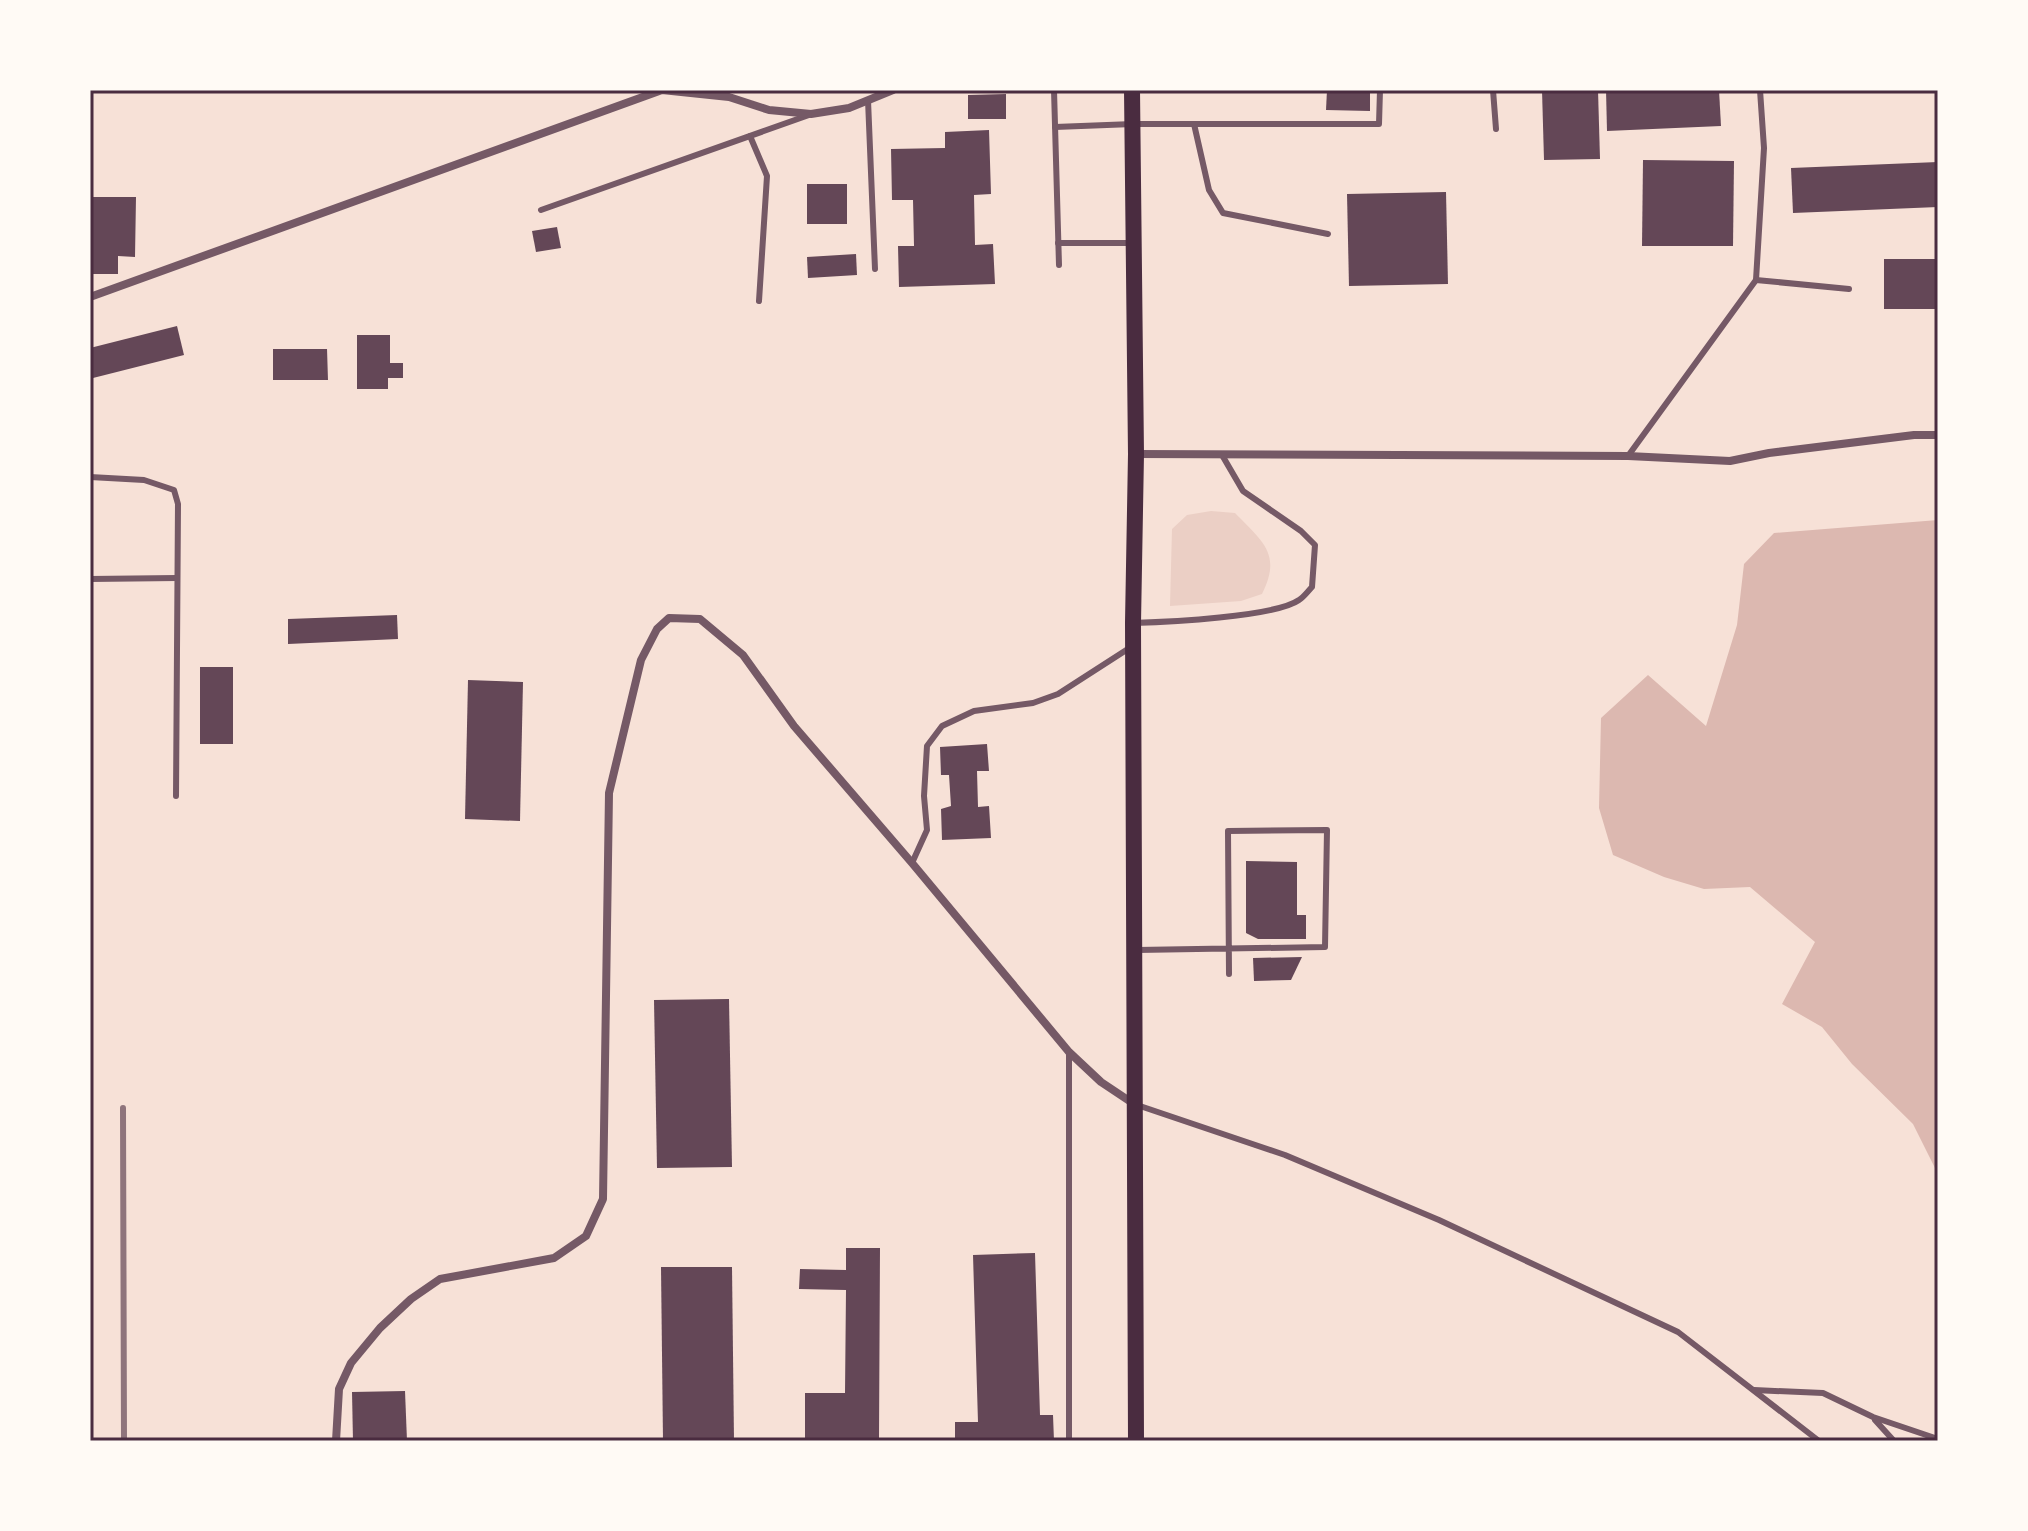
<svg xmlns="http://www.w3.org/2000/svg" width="2028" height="1531" font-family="Commissioner,sans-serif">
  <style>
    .green { fill: #ebcfc5 }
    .water { fill: #dcb8b0 }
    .building { fill: #644757 }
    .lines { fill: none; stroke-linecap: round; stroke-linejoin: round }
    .service { stroke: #755966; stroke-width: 6 }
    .minor { stroke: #755966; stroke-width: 8 }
    .secondary { stroke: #4a2c40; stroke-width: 16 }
    .rail { stroke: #8f747c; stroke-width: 6 }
    .neatline { fill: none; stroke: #4a2c40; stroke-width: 3 }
  </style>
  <rect width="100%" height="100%" fill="#f7e1d7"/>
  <!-- green -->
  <path class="green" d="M1211 511 1235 513C1263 542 1282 554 1262 594L1241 601 1170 606 1172 529 1187 515Z"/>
  <!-- water -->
  <polygon class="water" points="1938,520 1938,1174 1913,1124 1852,1064 1822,1027 1782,1004 1815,942 1750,887 1704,889 1664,877 1613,855 1599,808 1601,718 1648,675 1706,726 1737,625 1744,564 1774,533"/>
  <!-- building -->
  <g class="building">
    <polygon points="1327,90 1370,90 1370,111 1326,110"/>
    <polygon points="1542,90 1598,90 1600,159 1544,160"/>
    <polygon points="1606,90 1719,90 1721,126 1607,131"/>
    <polygon points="1006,94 1006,119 968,119 968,95"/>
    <polygon points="989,130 991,194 974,195 975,245 993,244 995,284 899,287 898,246 914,246 913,200 892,200 891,149 945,148 945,132"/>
    <polygon points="1643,160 1734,161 1733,246 1642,246"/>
    <polygon points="1938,162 1938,207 1793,213 1791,168"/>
    <rect x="807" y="184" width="40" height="40"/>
    <polygon points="1446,192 1448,284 1349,286 1347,194"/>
    <polygon points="90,197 136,197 135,257 118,256 118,274 90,274"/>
    <polygon points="557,227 561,248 536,252 532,231"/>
    <polygon points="856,254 857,275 808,278 807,257"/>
    <rect x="1884" y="259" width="54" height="50"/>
    <polygon points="177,326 184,355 93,378 90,348"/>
    <polygon points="357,335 390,335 390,363 403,363 403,378 388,378 388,389 357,389"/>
    <polygon points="273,349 327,349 328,380 273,380"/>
    <polygon points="397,615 398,639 288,644 288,619"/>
    <rect x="200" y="667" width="33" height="77"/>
    <polygon points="468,680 523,682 520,821 465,819"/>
    <polygon points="987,744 989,771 977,771 978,807 989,806 991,838 942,840 941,809 951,806 949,775 941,775 940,747"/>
    <polygon points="1246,861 1297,862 1297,915 1306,915 1306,939 1258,939 1246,933"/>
    <polygon points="1302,957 1291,980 1254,981 1253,958"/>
    <polygon points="729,999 732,1167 657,1168 654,1000"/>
    <polygon points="846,1248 880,1248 879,1439 805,1438 805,1393 845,1393 846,1290 799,1289 800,1269 846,1270"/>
    <polygon points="1035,1253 1040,1415 1053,1415 1054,1441 955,1441 955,1422 978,1422 973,1255"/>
    <polygon points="661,1267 732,1267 734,1441 663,1441"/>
    <polygon points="405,1391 407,1441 353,1441 352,1392"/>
  </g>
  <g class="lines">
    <!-- service -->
    <g class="service">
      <polyline points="1054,90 1059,265"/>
      <polyline points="1493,90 1496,129"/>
      <polyline points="868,100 875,269"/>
      <polyline points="1194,124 1209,190 1223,213 1328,234"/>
      <polyline points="1055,127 1133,124 1379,124 1380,90"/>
      <polyline points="750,136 767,176 759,301"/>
      <polyline points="541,210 809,115"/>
      <polyline points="1058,243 1131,243"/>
      <polyline points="1756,280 1764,148 1760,90"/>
      <polyline points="1628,456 1756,280 1849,289"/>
      <polyline points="90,477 144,480 174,490 178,504 176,796"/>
      <polyline points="90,579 177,578"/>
      <path d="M1133 623C1166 622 1275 617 1299 600 1304 597 1308 591 1312 587L1315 545 1301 531 1243 491 1222 455"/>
      <polyline points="912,863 927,830 924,796 927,746 942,726 974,711 1033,703 1058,694 1131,647"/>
      <polyline points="1137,950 1325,947 1327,830 1228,831 1229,974"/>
      <polyline points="1069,1052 1069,1441"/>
      <polyline points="1137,1105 1285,1155 1439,1220 1678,1332 1819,1441"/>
      <polyline points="1754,1390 1823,1393 1873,1417 1938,1439"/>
      <polyline points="1875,1420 1894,1441"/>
    </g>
    <!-- minor -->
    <g class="minor">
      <polyline points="90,297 662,90 729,97 769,110 811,114 849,108 893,90"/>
      <polyline points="1136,454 1628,456 1730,461 1769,453 1914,435 1938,435"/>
      <polyline points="336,1441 339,1389 351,1363 380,1328 411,1299 440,1279 554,1258 586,1236 603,1199 609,793 641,660 657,629 669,618 700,619 743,655 794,726 912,863 1069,1052 1101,1082 1134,1104"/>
    </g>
    <!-- secondary -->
    <polyline class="secondary" points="1132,90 1136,454 1133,623 1136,1441"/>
    <!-- rail -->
    <polyline class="rail" points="123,1108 124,1441"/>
  </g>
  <!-- border -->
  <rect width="2028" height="1531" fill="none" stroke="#fffaf5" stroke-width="184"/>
  <rect x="92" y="92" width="1844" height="1347" class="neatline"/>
</svg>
